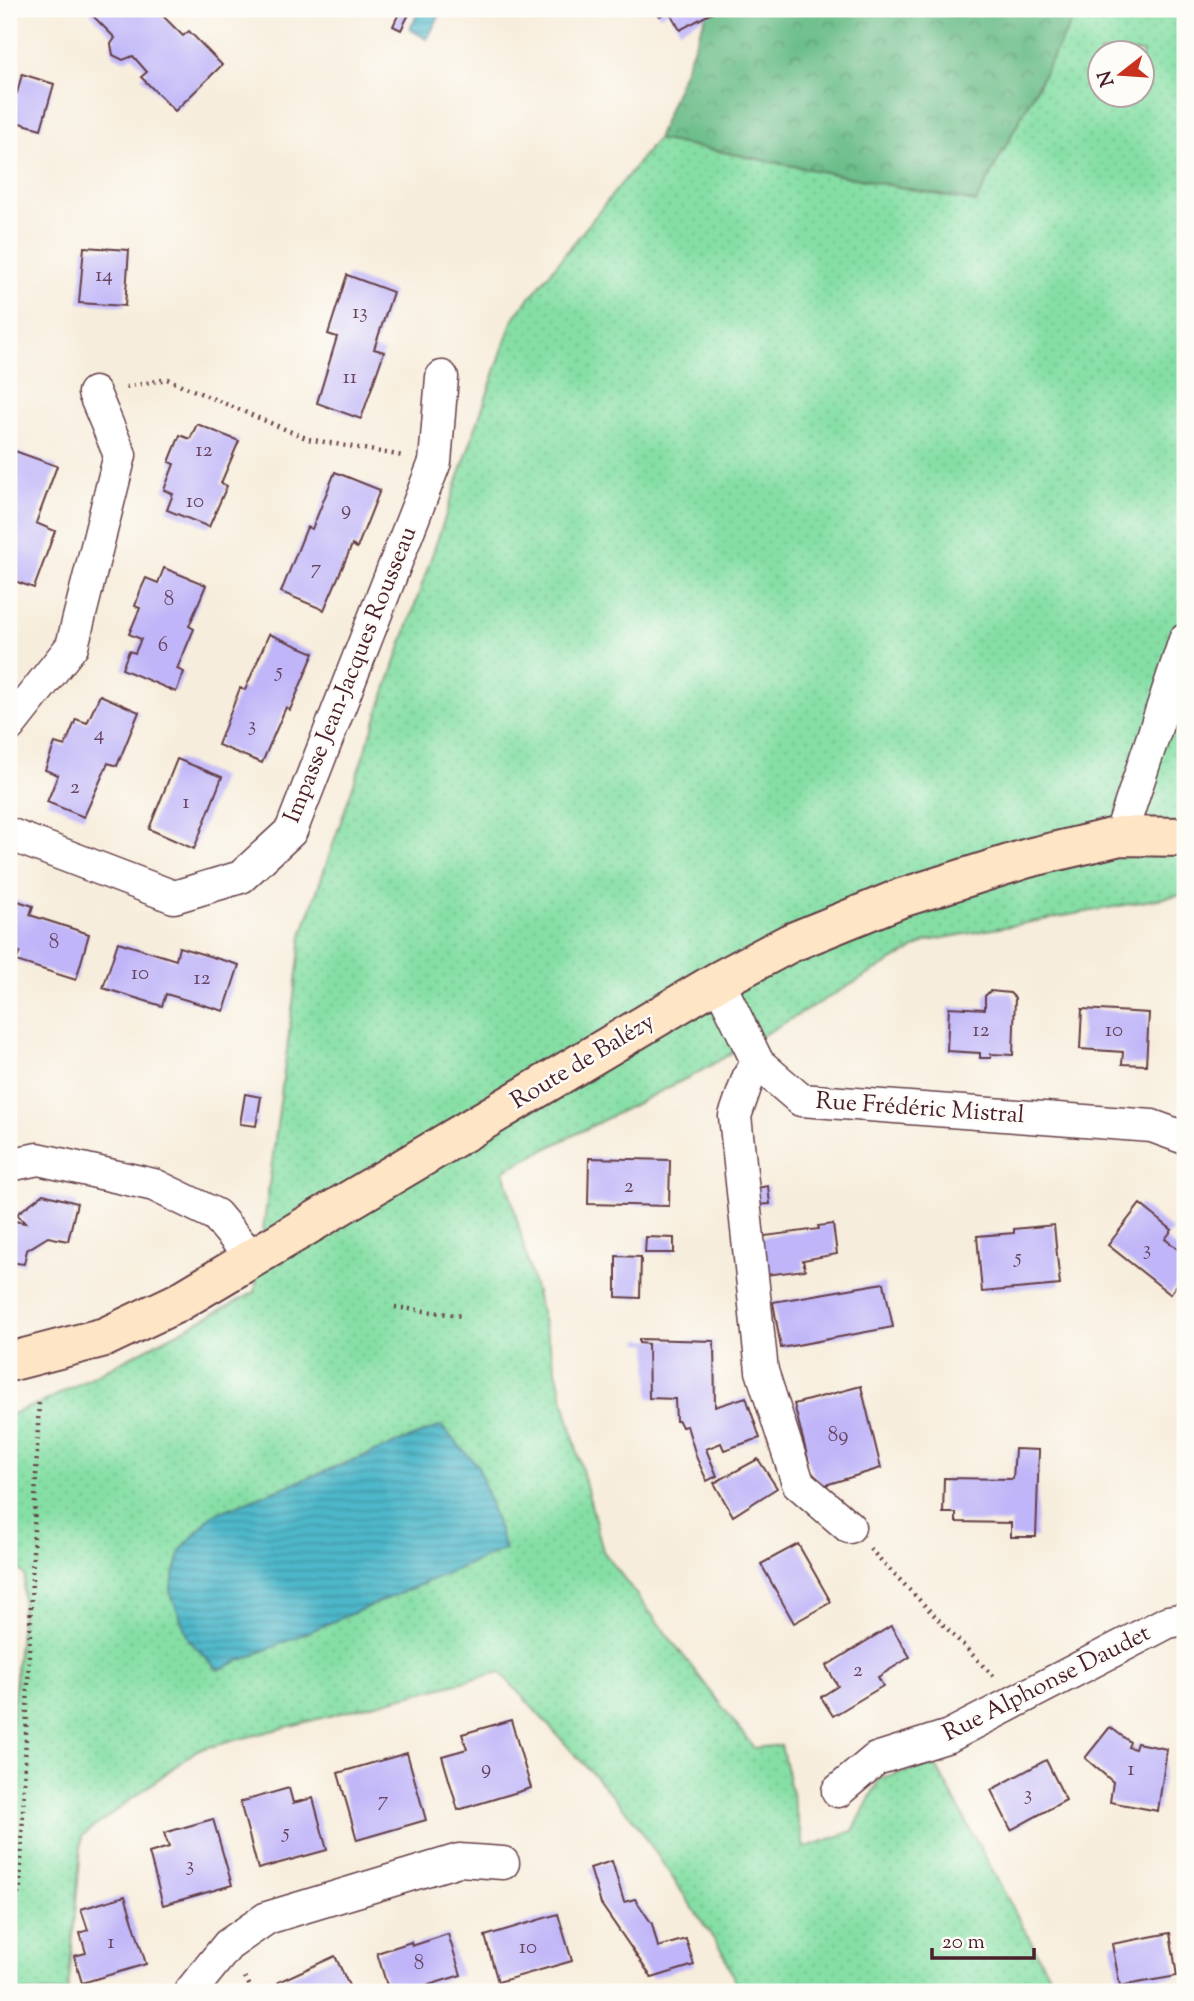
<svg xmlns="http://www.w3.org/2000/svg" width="1194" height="2001" font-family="'Sorts Mill Goudy',serif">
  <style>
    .grass { fill: url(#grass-dots); stroke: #687f68; stroke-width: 2; fill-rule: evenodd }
    .forest { fill: url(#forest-crowns); stroke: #5b6e5a; stroke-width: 2 }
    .water { fill: url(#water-rules); stroke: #4c6c7a; stroke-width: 2 }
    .building { fill: #c0b5f8 }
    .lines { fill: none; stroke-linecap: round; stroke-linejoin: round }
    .minor-casing { stroke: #643e46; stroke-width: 35 }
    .secondary-casing { stroke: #643e46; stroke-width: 42 }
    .path { stroke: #643e46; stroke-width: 4.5; stroke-dasharray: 2 5; stroke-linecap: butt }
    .minor { stroke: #fff; stroke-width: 32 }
    .secondary { stroke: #fde5c5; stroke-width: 38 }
    .labels { text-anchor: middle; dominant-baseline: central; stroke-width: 5; stroke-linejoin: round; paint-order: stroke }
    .number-label { font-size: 21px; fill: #68445e }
    .street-label { font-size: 24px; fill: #4a1f2b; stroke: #fdfcf7 }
  </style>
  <defs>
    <pattern id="grass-dots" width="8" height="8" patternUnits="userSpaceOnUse" patternTransform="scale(1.75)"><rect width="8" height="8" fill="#85dfa5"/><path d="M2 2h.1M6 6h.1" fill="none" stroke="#74bf8e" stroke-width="1.8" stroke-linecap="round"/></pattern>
    <pattern id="forest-crowns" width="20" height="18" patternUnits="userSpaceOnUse" patternTransform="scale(1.75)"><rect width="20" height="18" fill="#6cbe8a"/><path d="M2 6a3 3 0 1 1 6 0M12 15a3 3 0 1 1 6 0" fill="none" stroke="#5b9a71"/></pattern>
    <pattern id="water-rules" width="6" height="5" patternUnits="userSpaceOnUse" patternTransform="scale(1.75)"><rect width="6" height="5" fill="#4db8ca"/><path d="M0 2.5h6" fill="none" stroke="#4295a4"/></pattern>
  </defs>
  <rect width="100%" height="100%" fill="#fdfcf7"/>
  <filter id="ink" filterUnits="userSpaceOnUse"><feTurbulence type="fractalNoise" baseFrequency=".0143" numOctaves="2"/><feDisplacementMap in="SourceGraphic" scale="14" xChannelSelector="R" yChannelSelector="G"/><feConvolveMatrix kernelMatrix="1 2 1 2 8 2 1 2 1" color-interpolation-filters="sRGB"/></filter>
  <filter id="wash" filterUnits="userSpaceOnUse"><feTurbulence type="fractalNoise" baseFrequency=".00686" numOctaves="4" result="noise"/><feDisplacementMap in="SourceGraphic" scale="28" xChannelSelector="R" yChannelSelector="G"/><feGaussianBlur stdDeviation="1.57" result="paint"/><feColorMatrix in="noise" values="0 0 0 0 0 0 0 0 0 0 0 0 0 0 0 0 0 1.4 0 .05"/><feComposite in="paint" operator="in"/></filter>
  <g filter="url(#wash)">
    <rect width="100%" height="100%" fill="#f7eddc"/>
    <!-- grass -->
    <path class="grass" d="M1078 9H1185V894L927 941 697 1073 504 1170 603 1551 754 1748 781 1745 804 1848 853 1831 880 1778 935 1764 1058 1992H739L725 1956 631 1816 500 1672 197 1750 82 1836 68 1992H9V1749L25 1576 9 1556V1415L46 1401 255 1292 302 935 513 319 657 139 976 202ZM1100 52H1142V94H1100Z"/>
    <!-- forest -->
    <polygon class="forest" points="709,9 1078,9 976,202 657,139"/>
    <!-- water -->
    <g class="water">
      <polygon points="420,9 443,9 427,39 410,29"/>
      <polygon points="441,1426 478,1466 505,1549 218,1670 189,1640 170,1591 181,1550 212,1515"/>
    </g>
    <g id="blocks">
      <!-- building -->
      <g class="building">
        <polygon points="94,9 156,9 183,36 189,31 222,65 175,111 141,77 147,72 133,56 123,60 113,55 111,44 115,38 90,13"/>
        <polygon points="401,9 410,12 401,30 393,26"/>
        <polygon points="655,9 719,9 680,30 669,11 660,16"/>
        <polygon points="22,74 54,84 41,129 9,120 9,104 12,92 17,93"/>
        <polygon points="84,247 129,250 125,306 79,303"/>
        <polygon points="347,275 393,292 374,349 384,352 361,419 317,403 337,337 328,334"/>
        <polygon points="197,424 239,441 221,483 227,486 209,527 167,510 173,494 164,490 174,464 169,462 180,435 190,439"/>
        <polygon points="12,450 57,466 36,523 55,531 34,588 9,579 9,458"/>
        <polygon points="335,472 380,490 357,548 352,545 324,610 281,592 307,527 312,529"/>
        <polygon points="164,568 206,585 189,626 194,629 177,669 184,672 176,692 122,669 129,651 135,653 141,639 129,634 140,608 135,606 141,589 146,578 158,583"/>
        <polygon points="269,634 314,653 290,710 286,707 262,763 218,745 240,688 245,690"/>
        <polygon points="100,695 139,712 117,766 108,763 84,817 47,802 58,775 45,770 55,743 65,746 76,719 87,723"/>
        <polygon points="177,759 222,777 194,849 149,829"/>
        <polygon points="9,898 33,906 30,915 89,934 76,980 16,961 20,952 9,949"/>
        <polygon points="118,942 176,960 179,947 239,965 224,1011 166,994 162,1006 103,988"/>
        <polygon points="990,991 1010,993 1015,998 1013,1055 991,1054 991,1058 980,1058 980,1053 947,1051 949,1007 985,1009 985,996"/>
        <polygon points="1082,1009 1149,1013 1146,1065 1122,1064 1123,1052 1080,1049"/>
        <polygon points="245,1094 261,1097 256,1126 240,1124"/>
        <polygon points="589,1158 670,1160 669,1206 588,1204"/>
        <polygon points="768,1186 770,1204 753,1205 751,1189"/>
        <polygon points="43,1194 77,1203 68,1241 48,1237 27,1250 24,1264 9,1262 9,1220 25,1223 17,1214"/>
        <polygon points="1140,1204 1172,1230 1165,1239 1185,1255 1185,1274 1170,1294 1108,1245"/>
        <polygon points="833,1224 837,1254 803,1260 805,1270 766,1275 757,1237 819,1229 818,1226"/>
        <polygon points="1054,1225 1060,1285 982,1292 977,1236 1014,1233 1014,1229"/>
        <polygon points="646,1237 674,1238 674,1253 645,1253"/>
        <polygon points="616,1256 641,1257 640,1298 616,1297"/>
        <polygon points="884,1283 893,1327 781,1348 773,1302"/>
        <polygon points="639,1339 714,1341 715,1407 746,1397 760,1438 724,1450 721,1443 706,1449 717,1476 707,1481 697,1459 687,1426 682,1427 679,1421 676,1421 675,1399 649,1398 648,1344 639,1343"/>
        <polygon points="861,1386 881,1468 822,1486 811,1471 794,1404"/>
        <polygon points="1015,1449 1039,1450 1036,1537 1011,1537 1011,1523 956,1522 956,1513 943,1513 944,1478 1013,1479"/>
        <polygon points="758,1459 777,1488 733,1516 714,1483"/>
        <polygon points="798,1544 831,1602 794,1623 761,1564"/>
        <polygon points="891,1626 910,1657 878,1677 883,1686 833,1716 821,1697 838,1686 826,1666"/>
        <polygon points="511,1720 531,1788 458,1810 442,1756 467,1749 462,1734"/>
        <polygon points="1110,1727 1130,1742 1128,1747 1135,1749 1137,1743 1167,1749 1158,1811 1110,1802 1113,1782 1085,1758"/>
        <polygon points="407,1753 426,1820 357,1840 338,1773"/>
        <polygon points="1046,1760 1066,1800 1011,1830 991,1790"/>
        <polygon points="289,1788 293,1803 313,1798 327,1850 258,1869 240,1802"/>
        <polygon points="213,1819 232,1885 163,1905 149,1853 169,1847 164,1833"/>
        <polygon points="612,1861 624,1902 635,1899 652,1924 658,1947 686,1939 694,1965 652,1978 601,1904 590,1868"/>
        <polygon points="125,1896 146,1964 82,1983 74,1956 86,1953 80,1933 88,1930 81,1909"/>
        <polygon points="558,1914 572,1961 498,1982 485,1936"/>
        <polygon points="1170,1933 1177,1976 1120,1986 1112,1944"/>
        <polygon points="448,1934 461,1975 406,1992 389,1992 377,1953 411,1942 412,1946"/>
        <polygon points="335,1956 352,1992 282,1992 278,1982"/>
      </g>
    </g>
  </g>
  <g filter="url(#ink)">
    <use href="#blocks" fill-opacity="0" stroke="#643e46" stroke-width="2"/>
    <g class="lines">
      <defs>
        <g id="minor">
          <polyline points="9,726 72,646 120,455 94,393"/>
          <polyline points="9,834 174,897 241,877 291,831 435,462 442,377"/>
          <polyline points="1120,836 1185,640"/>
          <polyline points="718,981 758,1063 801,1100 1152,1126 1185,1138"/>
          <polyline points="758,1063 749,1076 735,1116 762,1371 798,1483 849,1527"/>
          <polyline points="9,1165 38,1159 154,1185 216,1215 252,1258"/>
          <polyline points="838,1791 876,1759 949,1736 1168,1622 1185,1619"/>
          <polyline points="190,1992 228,1945 267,1918 459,1860 503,1863"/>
        </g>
        <polyline id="secondary" points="9,1362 105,1337 177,1303 718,981 790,943 901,898 1028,858 1120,836 1185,837"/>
      </defs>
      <!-- minor casing -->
      <use href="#minor" class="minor-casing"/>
      <!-- secondary casing -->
      <use href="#secondary" class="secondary-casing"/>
      <!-- path -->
      <g class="path">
        <polyline points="126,387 167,379 308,439 403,456"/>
        <polyline points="395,1307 462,1316"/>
        <polyline points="870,1549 993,1676"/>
        <polyline points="9,1921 20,1888 39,1399"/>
        <polyline points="245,1977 253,1992"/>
      </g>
      <!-- minor -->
      <use href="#minor" class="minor"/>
      <!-- secondary -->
      <use href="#secondary" class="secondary"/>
    </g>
  </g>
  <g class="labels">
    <!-- number labels -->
    <g class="number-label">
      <text x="104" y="276">14</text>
      <text x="360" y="313">13</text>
      <text x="350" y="378">11</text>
      <text x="204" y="451">12</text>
      <text x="195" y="502">10</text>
      <text x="346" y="510">9</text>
      <text x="316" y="569">7</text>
      <text x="169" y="600">8</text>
      <text x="163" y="646">6</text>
      <text x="279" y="672">5</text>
      <text x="252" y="726">3</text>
      <text x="99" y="735">4</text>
      <text x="75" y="788">2</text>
      <text x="186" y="803">1</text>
      <text x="54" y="943">8</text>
      <text x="140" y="974">10</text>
      <text x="202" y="979">12</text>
      <text x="981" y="1031">12</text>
      <text x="1114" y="1031">10</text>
      <text x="629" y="1187">2</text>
      <text x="1147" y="1250">3</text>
      <text x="1018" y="1258">5</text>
      <text x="838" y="1436">89</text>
      <text x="858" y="1671">2</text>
      <text x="486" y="1769">9</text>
      <text x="1131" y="1770">1</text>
      <text x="1028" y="1795">3</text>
      <text x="383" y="1801">7</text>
      <text x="286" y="1833">5</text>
      <text x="190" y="1866">3</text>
      <text x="111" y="1943">1</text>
      <text x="528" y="1948">10</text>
      <text x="419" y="1964">8</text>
    </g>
    <!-- street labels -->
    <g class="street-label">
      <text transform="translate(351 675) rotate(-68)">Impasse Jean-Jacques Rousseau</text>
      <text transform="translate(583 1062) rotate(-31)">Route de Balézy</text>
      <text transform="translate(920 1109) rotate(4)">Rue Frédéric Mistral</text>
      <text transform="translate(1047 1684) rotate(-27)">Rue Alphonse Daudet</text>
    </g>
  </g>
  <!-- margin -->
  <rect width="1194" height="2001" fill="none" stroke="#fdfcf7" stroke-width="35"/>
  <!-- north arrow -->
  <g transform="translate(1121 74) rotate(253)"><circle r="33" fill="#fdfcf7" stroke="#b5a4a5" stroke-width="2"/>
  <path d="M0-5L12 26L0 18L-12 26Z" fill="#c8321e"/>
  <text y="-10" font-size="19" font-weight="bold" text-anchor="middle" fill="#4a1f2b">N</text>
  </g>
  <!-- scale -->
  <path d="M932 1948v10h102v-10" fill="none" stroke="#4a1f2b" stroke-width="3.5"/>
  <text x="942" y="1948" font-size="21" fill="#4a1f2b" stroke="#fdfcf7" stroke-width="5" paint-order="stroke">20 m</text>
</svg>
